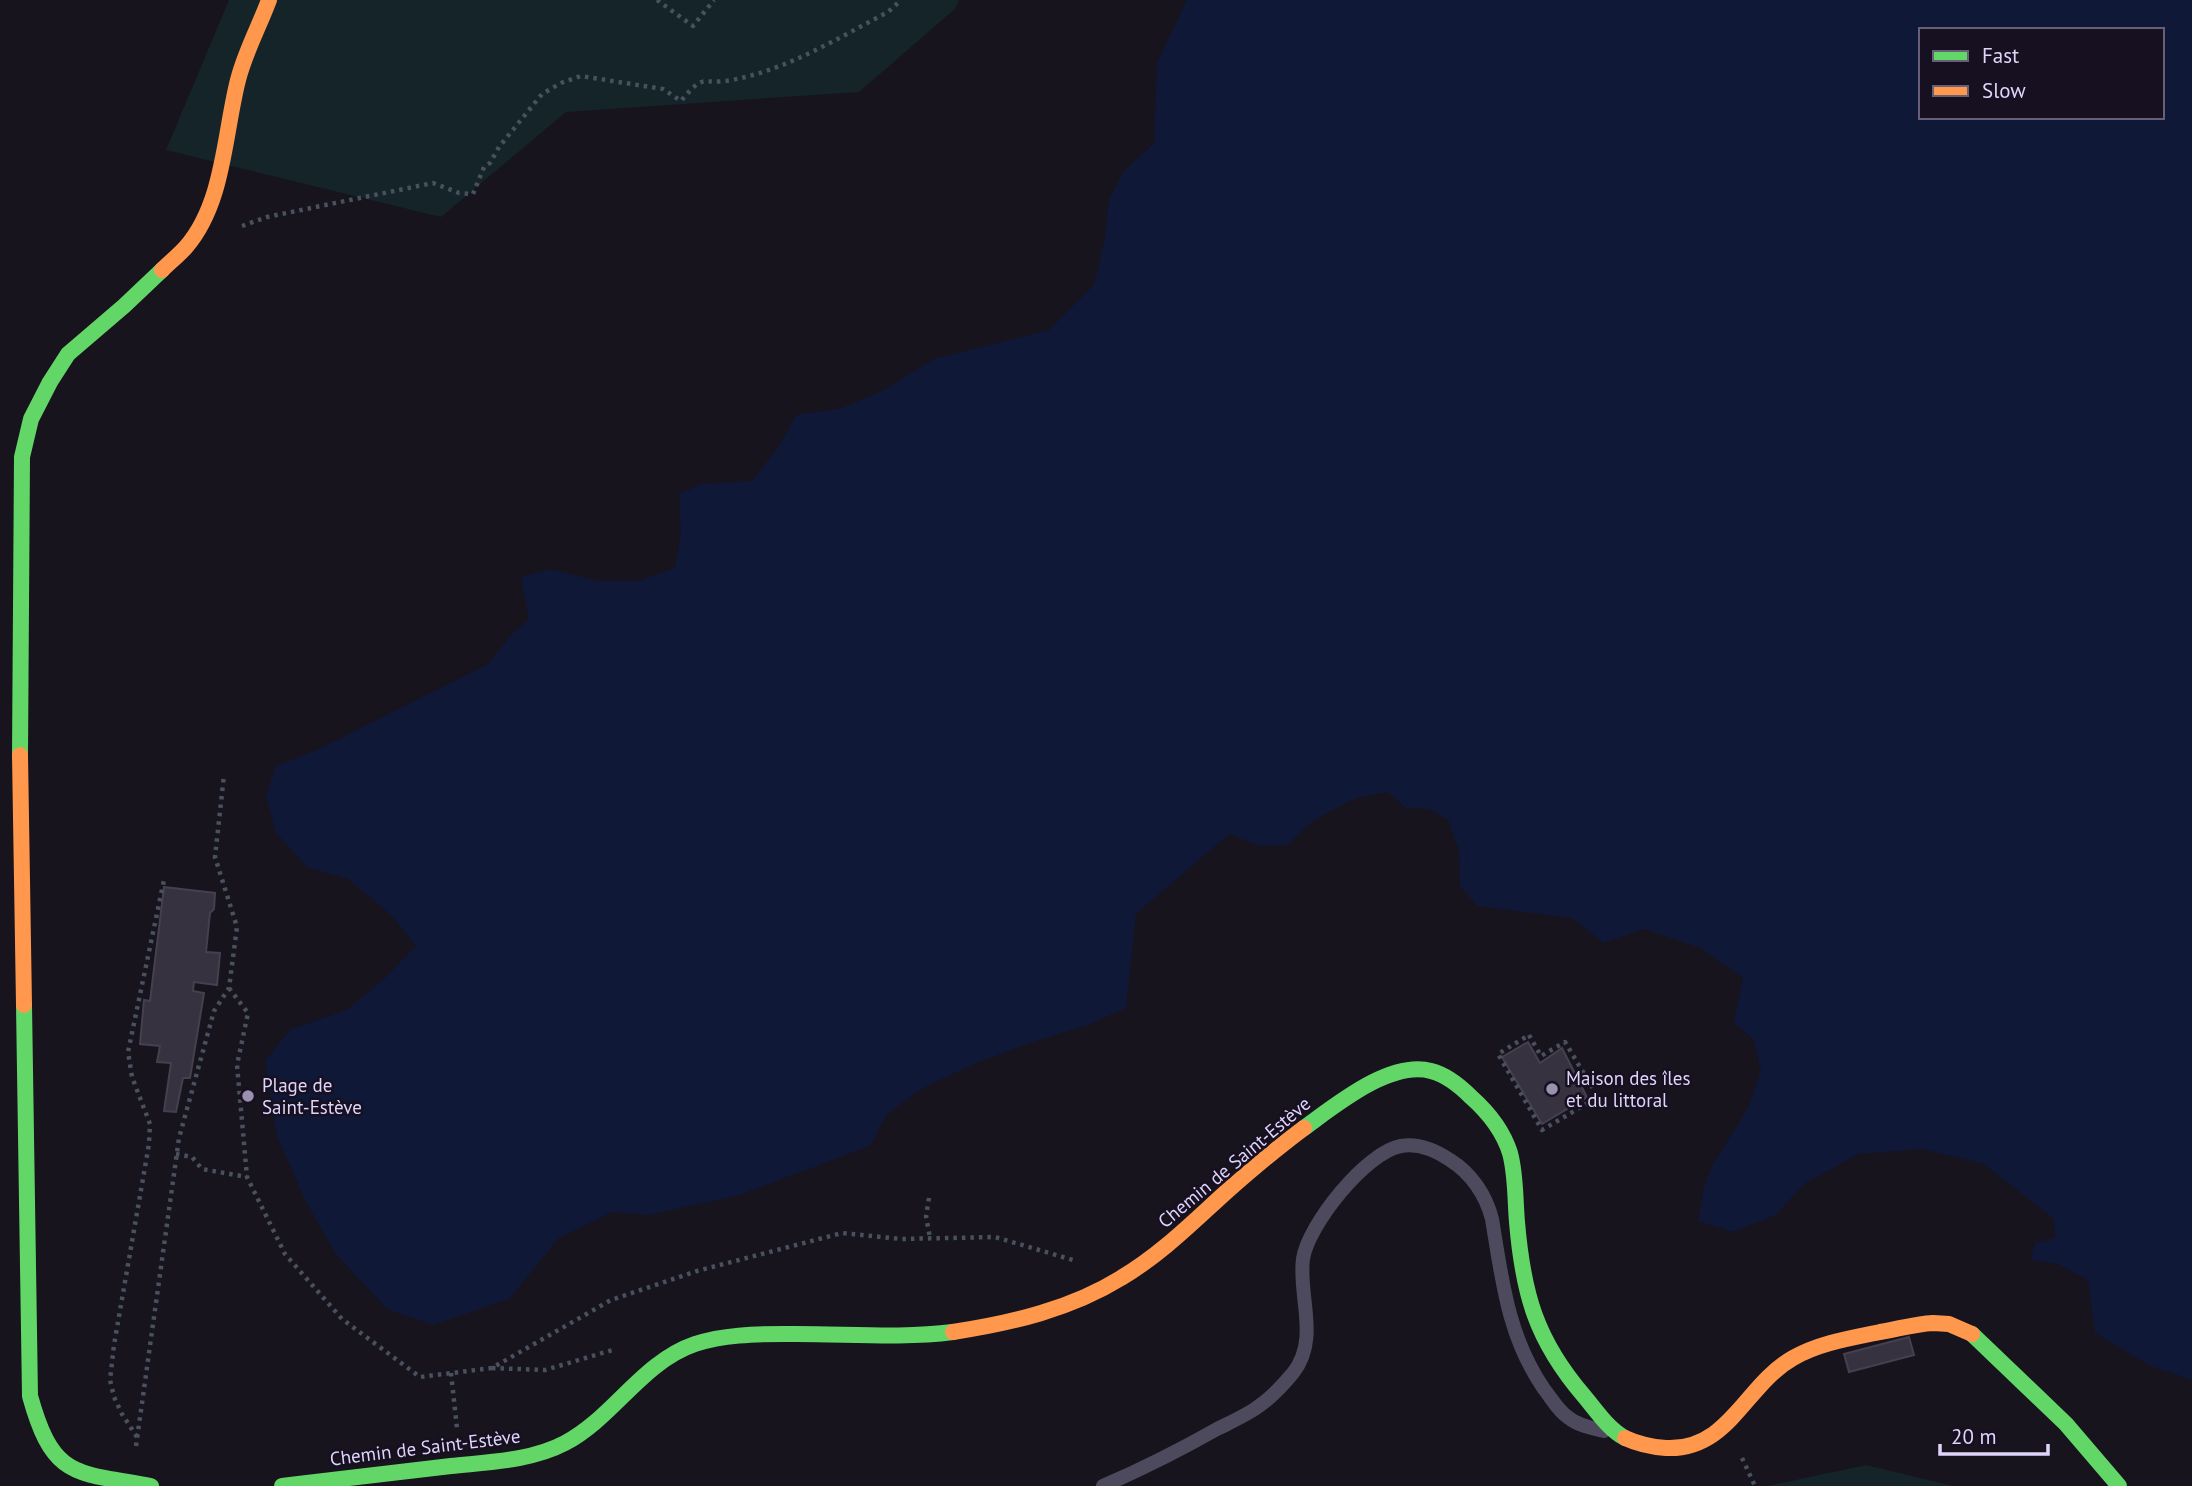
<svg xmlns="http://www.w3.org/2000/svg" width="2192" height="1486" font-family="'PT Sans',sans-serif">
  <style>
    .green { fill: #142428 }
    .water { fill: #101838; fill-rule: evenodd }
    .building { fill: #37323f; stroke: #454050; stroke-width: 2 }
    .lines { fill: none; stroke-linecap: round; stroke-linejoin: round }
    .path { stroke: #49505e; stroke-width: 4.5; stroke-dasharray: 3.5 5; stroke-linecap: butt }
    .lane { stroke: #4d4a5d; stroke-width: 14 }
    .fast { stroke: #63d668; stroke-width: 16 }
    .slow { stroke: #ff974d; stroke-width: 16 }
    .poi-dot { fill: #9991ad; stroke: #161021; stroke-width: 2.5 }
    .labels { text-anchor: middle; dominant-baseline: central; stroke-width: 5; stroke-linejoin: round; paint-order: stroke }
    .poi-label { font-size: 19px; fill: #dfd5fa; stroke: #161021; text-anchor: start }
    .street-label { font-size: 19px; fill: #dfd5fa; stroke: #161021 }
  </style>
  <rect width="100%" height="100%" fill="#17141d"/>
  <!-- green -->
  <g class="green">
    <polygon points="229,0 959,0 955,9 859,92 566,112 441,217 166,150"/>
    <polygon points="1866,1465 1953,1486 1767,1486"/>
  </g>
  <!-- water -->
  <path class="water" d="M1187 0H2192V1380L2151 1366 2095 1333 2088 1280 2058 1264 2031 1260 2035 1243 2055 1238 2054 1219 1984 1164 1923 1149 1858 1154 1804 1184 1776 1215 1733 1232 1698 1221 1704 1188 1713 1164 1748 1108 1761 1071 1754 1040 1734 1023 1743 978 1701 948 1643 929 1604 943 1572 918 1477 906 1460 886 1459 850 1448 820 1429 809 1406 808 1388 792 1356 798 1314 820 1287 845 1260 846 1229 834 1136 914 1126 1008 1088 1025 1030 1043 976 1063 923 1088 887 1114 870 1146 737 1196 648 1215 612 1212 559 1238 509 1299 433 1325 387 1309 336 1254 306 1202 277 1136 265 1061 291 1029 347 1010 385 978 416 946 390 914 348 879 307 867 276 833 266 796 276 766 317 750 488 664 510 636 529 619 521 577 551 569 598 581H639L675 568 681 534 679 494 701 484 752 481 779 446 796 415 842 408 884 390 934 359 1049 330 1094 285 1104 243 1109 199 1124 171 1154 143 1157 63ZM1921 30H2162V117H1921Z"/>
  <!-- building -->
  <g class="building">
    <polygon points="164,887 215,893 214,909 210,913 206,952 220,953 217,985 194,982 193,991 204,993 190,1078 183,1078 176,1112 164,1111 171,1063 157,1062 160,1046 140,1044 144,1000 150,1001"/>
    <polygon points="1528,1042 1540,1063 1562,1048 1587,1097 1542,1124 1502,1057"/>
    <polygon points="1909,1337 1914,1355 1849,1372 1844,1354"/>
  </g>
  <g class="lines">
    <!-- path -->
    <g class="path">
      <polyline points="657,0 693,26 714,0"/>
      <path d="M242 226 267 217 433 183 459 193 473 194 484 167 490 163 499 147 542 94 561 83 581 76 663 89 681 101C706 71 700 86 732 80 789 69 838 38 888 12L901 0"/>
      <polyline points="229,988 248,1013 237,1065 247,1177 285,1254 342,1319 420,1377 492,1368 611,1300 697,1271 842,1233 901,1239 995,1237 1073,1260"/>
      <polygon points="1529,1035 1541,1056 1565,1042 1598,1097 1542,1130 1498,1054"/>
      <polyline points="176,1154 192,1157 202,1169 247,1177"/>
      <polyline points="929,1198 926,1216 930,1238"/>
      <polyline points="492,1368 545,1370 616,1349"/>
      <polyline points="451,1373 457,1428"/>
      <polyline points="137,1437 122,1414 114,1397 110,1380 114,1345 149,1144 150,1124 132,1077 128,1052 164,880"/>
      <polyline points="136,1446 179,1138 214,1011 229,988 237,927 215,857 224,775"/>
      <polyline points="1742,1458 1755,1486"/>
    </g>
    <!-- lane -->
    <path class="lane" d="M1103 1486C1142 1469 1180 1450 1217 1429 1231 1422 1247 1415 1259 1406 1272 1397 1283 1385 1293 1373 1320 1339 1298 1296 1303 1259 1308 1225 1366 1152 1401 1146 1419 1143 1435 1150 1450 1160 1471 1173 1486 1195 1492 1219 1502 1280 1508 1337 1544 1389 1552 1399 1558 1411 1569 1418 1579 1426 1592 1428 1604 1431"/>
    <!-- fast -->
    <g class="fast">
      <polyline points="20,755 22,457 31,419 50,382 68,354 124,306 162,270"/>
      <path d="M24 1005 30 1396C53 1479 75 1472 151 1486"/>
      <path d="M1304 1128C1336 1105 1390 1060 1431 1071 1447 1075 1460 1086 1471 1097 1488 1112 1503 1131 1510 1153 1516 1175 1515 1199 1517 1222 1523 1294 1536 1340 1584 1396 1596 1410 1608 1429 1625 1438"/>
      <polyline points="1972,1334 2066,1424 2119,1486"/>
      <path d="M282 1486C338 1479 394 1473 451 1466 488 1462 531 1461 565 1443 613 1418 642 1362 695 1344 723 1335 754 1334 784 1334 840 1333 898 1339 953 1332"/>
    </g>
    <!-- slow -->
    <g class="slow">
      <path d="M162 270C170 262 179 255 186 247 224 203 224 135 238 80 245 52 259 27 269 0"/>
      <polyline points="20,755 24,1005"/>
      <path d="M953 1332C1012 1323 1071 1309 1121 1278 1160 1255 1192 1223 1225 1193 1251 1170 1277 1148 1304 1128"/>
      <path d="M1625 1438C1638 1444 1652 1447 1666 1448 1729 1451 1745 1385 1793 1358 1819 1343 1851 1338 1880 1332 1898 1329 1915 1324 1933 1323L1949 1324 1972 1334"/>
    </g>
  </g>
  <!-- markers -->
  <g class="poi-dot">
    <circle cx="1552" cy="1089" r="7"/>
    <circle cx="248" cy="1096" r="7"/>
  </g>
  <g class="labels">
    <!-- poi labels -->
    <g class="poi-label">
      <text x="1566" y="1078">Maison des îles<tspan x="1566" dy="22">et du littoral</tspan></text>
      <text x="262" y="1085">Plage de<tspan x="262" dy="22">Saint-Estève</tspan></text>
    </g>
    <!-- street labels -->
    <g class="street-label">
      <text transform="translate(1234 1162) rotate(-40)">Chemin de Saint-Estève</text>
      <text transform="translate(425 1447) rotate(-7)">Chemin de Saint-Estève</text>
    </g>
  </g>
  <!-- legend -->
  <rect x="1919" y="28" width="245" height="91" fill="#161021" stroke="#665f78" stroke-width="2"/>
  <rect x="1933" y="51" width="35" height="10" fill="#63d668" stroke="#665f78" stroke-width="2"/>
  <text x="1982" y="63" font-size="21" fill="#dfd5fa">Fast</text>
  <rect x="1933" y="86" width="35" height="10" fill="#ff974d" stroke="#665f78" stroke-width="2"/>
  <text x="1982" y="98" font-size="21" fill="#dfd5fa">Slow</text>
  <!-- scale -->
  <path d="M1940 1444v10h108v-10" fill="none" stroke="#dfd5fa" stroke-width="3.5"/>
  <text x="1951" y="1444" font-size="21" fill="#dfd5fa" stroke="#161021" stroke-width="5" paint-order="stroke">20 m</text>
</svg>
